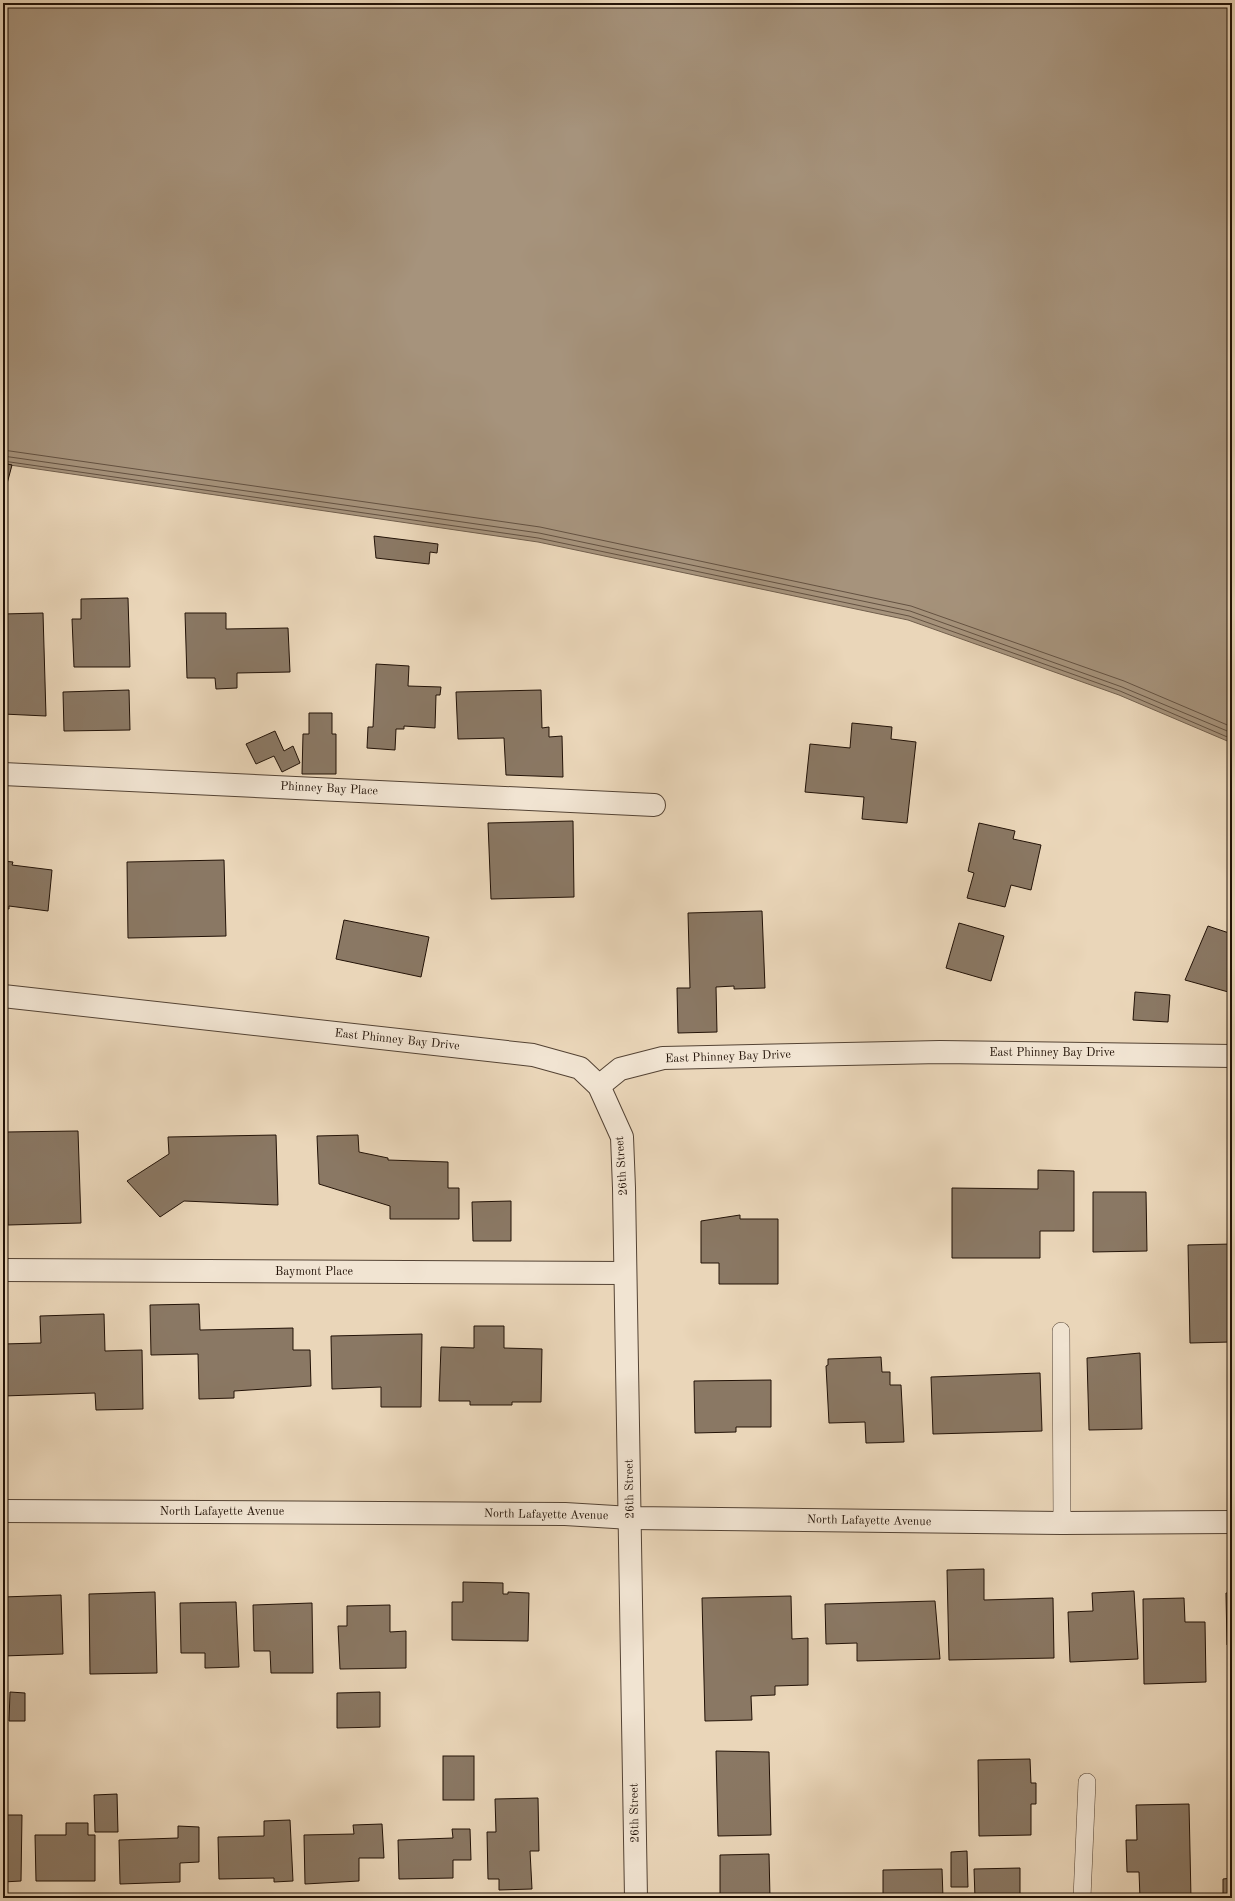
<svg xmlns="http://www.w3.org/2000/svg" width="1235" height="1901" font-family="'Old Standard TT',serif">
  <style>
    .water { fill: #a6937c; stroke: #715f4d }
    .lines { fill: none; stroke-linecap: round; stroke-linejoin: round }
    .shore { stroke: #645242; stroke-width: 1 }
    .building { fill: #8a7864; stroke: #221207 }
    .service-casing { stroke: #544334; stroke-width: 18 }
    .minor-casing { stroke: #544334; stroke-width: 24 }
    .tertiary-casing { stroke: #544334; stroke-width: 24 }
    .service { stroke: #f1e4d2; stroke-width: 17 }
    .minor { stroke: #f1e4d2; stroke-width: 22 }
    .tertiary { stroke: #f1e4d2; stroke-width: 22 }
    .labels { text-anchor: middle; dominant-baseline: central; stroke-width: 3; stroke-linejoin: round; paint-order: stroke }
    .street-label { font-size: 12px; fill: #221207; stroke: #f1e4d2 }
  </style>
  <rect width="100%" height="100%" fill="#ead6b9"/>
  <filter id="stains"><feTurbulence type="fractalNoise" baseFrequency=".005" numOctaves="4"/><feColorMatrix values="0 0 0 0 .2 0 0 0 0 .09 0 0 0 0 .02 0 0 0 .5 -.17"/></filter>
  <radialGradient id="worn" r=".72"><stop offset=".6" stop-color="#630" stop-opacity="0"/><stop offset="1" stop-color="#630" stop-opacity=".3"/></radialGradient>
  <!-- water -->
  <polygon class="water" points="3,3 1232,3 1232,743 1119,695 908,620 538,542 3,464"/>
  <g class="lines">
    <!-- shore -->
    <g class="shore">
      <polyline points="3,450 540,527 911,606 1124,681 1232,727"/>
      <polyline points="3,456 539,533 910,611 1122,687 1232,733"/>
      <polyline points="3,461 538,538 909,616 1120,691 1232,739"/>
    </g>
  </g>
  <!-- building -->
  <g class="building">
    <polygon points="3,463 12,465 4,495 3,495"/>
    <polygon points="374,536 438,544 437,553 430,552 429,564 376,558"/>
    <polygon points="128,598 130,667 74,667 72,619 81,619 81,599"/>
    <polygon points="43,613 46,716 3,714 3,614"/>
    <polygon points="185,613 226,613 226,629 288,628 290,672 237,673 237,688 216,689 215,678 187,678"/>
    <polygon points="376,664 409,666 408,686 441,687 440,695 436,695 435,728 404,726 404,729 396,729 395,750 367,748 368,727 373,727"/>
    <polygon points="129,690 130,730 64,731 63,692"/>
    <polygon points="541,690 542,728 549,727 549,737 562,736 563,777 506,775 504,738 458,739 456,692"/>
    <polygon points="309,713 332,713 332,734 336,734 336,774 302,774 303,734 309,734"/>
    <polygon points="852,723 892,727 891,739 916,742 907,823 862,819 864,797 805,792 810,744 850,748"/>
    <polygon points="275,731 284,751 293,746 300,763 282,772 274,756 256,764 246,744"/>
    <polygon points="573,821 574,897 491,899 488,823"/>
    <polygon points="979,823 1015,831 1013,839 1041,845 1031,890 1011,885 1005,907 967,898 974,873 968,871"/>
    <polygon points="224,860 226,936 128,938 127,862"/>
    <polygon points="3,861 13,862 12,865 52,870 48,911 9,906 9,909 3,908"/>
    <polygon points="762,911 765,988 734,989 734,986 716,987 717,1032 678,1033 677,988 690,988 688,913"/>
    <polygon points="344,920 429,937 421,977 336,959"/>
    <polygon points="959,923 1004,936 991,981 946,968"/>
    <polygon points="1208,926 1232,934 1232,993 1185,980"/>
    <polygon points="1135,992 1170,995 1168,1022 1133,1020"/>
    <polygon points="78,1131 81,1223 8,1225 6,1132"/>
    <polygon points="276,1135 278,1205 184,1201 160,1217 127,1181 169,1154 168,1137"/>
    <polygon points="358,1135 359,1152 388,1158 388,1160 448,1162 448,1188 459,1188 459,1219 390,1219 390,1206 319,1184 317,1136"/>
    <polygon points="1038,1170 1074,1171 1074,1231 1040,1231 1040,1258 952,1258 952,1188 1038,1189"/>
    <polygon points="1093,1192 1146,1192 1147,1251 1093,1252"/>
    <polygon points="511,1201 511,1241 473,1241 472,1202"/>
    <polygon points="740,1215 740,1219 778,1219 778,1284 719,1284 719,1263 701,1263 701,1221"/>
    <polygon points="1232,1244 1230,1342 1190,1343 1188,1245"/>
    <polygon points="199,1304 200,1330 293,1328 293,1350 310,1350 311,1386 234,1391 234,1398 199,1399 198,1354 151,1355 150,1305"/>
    <polygon points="104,1314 105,1351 142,1350 143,1409 96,1410 95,1393 3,1396 3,1344 41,1343 40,1316"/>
    <polygon points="474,1326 504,1326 504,1348 542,1349 541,1402 512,1402 512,1405 470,1405 470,1401 439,1401 441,1347 474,1348"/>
    <polygon points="422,1334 421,1407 381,1407 381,1387 332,1389 331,1336"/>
    <polygon points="1140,1353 1142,1429 1089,1430 1087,1358"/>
    <polygon points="881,1357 882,1372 890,1372 890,1385 901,1385 904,1442 866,1443 865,1422 829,1423 826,1366 828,1365 828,1359"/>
    <polygon points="1040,1373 1042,1431 933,1434 931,1377"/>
    <polygon points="771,1380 771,1427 736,1427 736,1432 695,1433 694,1381"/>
    <polygon points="984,1569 984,1600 1053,1598 1054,1658 949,1660 947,1570"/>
    <polygon points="463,1582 503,1583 503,1594 508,1594 508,1592 529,1593 528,1641 452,1640 452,1602 463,1602"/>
    <polygon points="1134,1591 1138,1659 1070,1662 1068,1612 1093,1611 1092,1593"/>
    <polygon points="155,1592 157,1673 90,1674 89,1594"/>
    <polygon points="1226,1593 1232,1593 1232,1645 1227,1645"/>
    <polygon points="61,1595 63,1654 3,1656 3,1597"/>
    <polygon points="791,1596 792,1639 808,1638 808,1685 775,1686 775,1695 751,1696 752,1720 705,1721 702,1598"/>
    <polygon points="1184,1598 1185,1622 1205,1622 1206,1682 1144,1684 1143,1599"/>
    <polygon points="935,1601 940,1659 857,1661 857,1643 826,1644 825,1604"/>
    <polygon points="236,1602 239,1667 205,1668 205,1653 181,1653 180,1603"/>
    <polygon points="312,1603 313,1673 271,1673 270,1651 254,1651 253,1605"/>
    <polygon points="390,1605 390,1632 406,1631 406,1668 340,1669 338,1626 347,1626 347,1606"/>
    <polygon points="10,1692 25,1693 25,1721 9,1721"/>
    <polygon points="380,1692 380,1727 337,1728 337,1693"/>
    <polygon points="716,1751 769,1752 771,1835 718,1836"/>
    <rect x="443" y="1756" width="31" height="44"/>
    <polygon points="1030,1759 1031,1783 1036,1783 1036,1804 1031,1804 1031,1835 979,1836 978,1760"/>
    <polygon points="117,1794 118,1832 95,1832 94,1795"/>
    <polygon points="538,1798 539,1851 530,1851 532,1889 499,1890 499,1879 488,1879 487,1832 496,1832 495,1799"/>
    <polygon points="1189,1804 1191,1898 1140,1898 1139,1872 1127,1872 1126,1840 1137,1840 1136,1805"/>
    <polygon points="3,1815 22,1815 21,1881 3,1882"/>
    <polygon points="290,1820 293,1881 274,1882 274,1878 219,1879 218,1837 264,1836 264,1821"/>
    <polygon points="66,1823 88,1823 88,1835 95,1835 95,1881 36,1881 35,1835 66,1835"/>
    <polygon points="382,1824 384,1858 359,1858 359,1881 305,1884 304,1835 354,1834 353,1825"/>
    <polygon points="178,1826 199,1827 199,1862 180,1863 180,1882 120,1884 119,1840 178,1838"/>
    <polygon points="452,1829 470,1829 471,1860 453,1860 453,1878 399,1879 398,1840 453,1838"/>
    <polygon points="967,1851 968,1887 951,1887 951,1852"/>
    <polygon points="769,1854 770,1898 720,1898 720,1855"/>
    <polygon points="1020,1868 1020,1898 975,1898 974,1869"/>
    <polygon points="942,1869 943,1898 883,1898 883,1870"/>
    <polygon points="1232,1878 1232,1898 1223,1898 1223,1879"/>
  </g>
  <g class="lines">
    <defs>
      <g id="service">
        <polyline points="1061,1331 1062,1523"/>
        <polyline points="1082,1898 1087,1782"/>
      </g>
      <g id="minor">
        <polyline points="3,774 654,805"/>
        <polyline points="599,1086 620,1069 663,1058 940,1052 1232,1056"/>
        <polyline points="3,1270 625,1273"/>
        <polyline points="3,1511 565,1514 631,1518 1062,1523 1232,1522"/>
      </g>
      <polyline id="tertiary" points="3,996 533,1055 580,1068 599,1086 622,1137 624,1188 636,1898"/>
    </defs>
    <!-- service casing -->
    <use href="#service" class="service-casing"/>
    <!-- minor casing -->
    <use href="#minor" class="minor-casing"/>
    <!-- tertiary casing -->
    <use href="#tertiary" class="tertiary-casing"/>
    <!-- service -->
    <use href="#service" class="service"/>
    <!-- minor -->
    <use href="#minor" class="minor"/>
    <!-- tertiary -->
    <use href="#tertiary" class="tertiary"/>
  </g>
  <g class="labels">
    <!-- street labels -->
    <g class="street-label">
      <text transform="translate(329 789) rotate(3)">Phinney Bay Place</text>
      <text transform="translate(397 1040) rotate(6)">East Phinney Bay Drive</text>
      <text x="1052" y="1053">East Phinney Bay Drive</text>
      <text transform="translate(728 1057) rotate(-2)">East Phinney Bay Drive</text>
      <text transform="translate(622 1166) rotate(-94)">26th Street</text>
      <text x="314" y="1272">Baymont Place</text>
      <text transform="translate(630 1489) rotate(-91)">26th Street</text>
      <text x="222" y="1512">North Lafayette Avenue</text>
      <text transform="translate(546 1515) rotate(1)">North Lafayette Avenue</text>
      <text transform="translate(869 1521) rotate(1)">North Lafayette Avenue</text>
      <text transform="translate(635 1813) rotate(-91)">26th Street</text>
    </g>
  </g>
  <!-- margin -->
  <rect width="1235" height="1901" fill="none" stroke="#ead6b9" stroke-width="16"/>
  <rect x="4" y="4" width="1227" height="1893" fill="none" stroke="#221207" stroke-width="2"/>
  <rect x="8" y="8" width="1219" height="1885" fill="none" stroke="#221207"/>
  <rect width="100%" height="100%" filter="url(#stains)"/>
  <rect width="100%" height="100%" fill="url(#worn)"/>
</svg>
